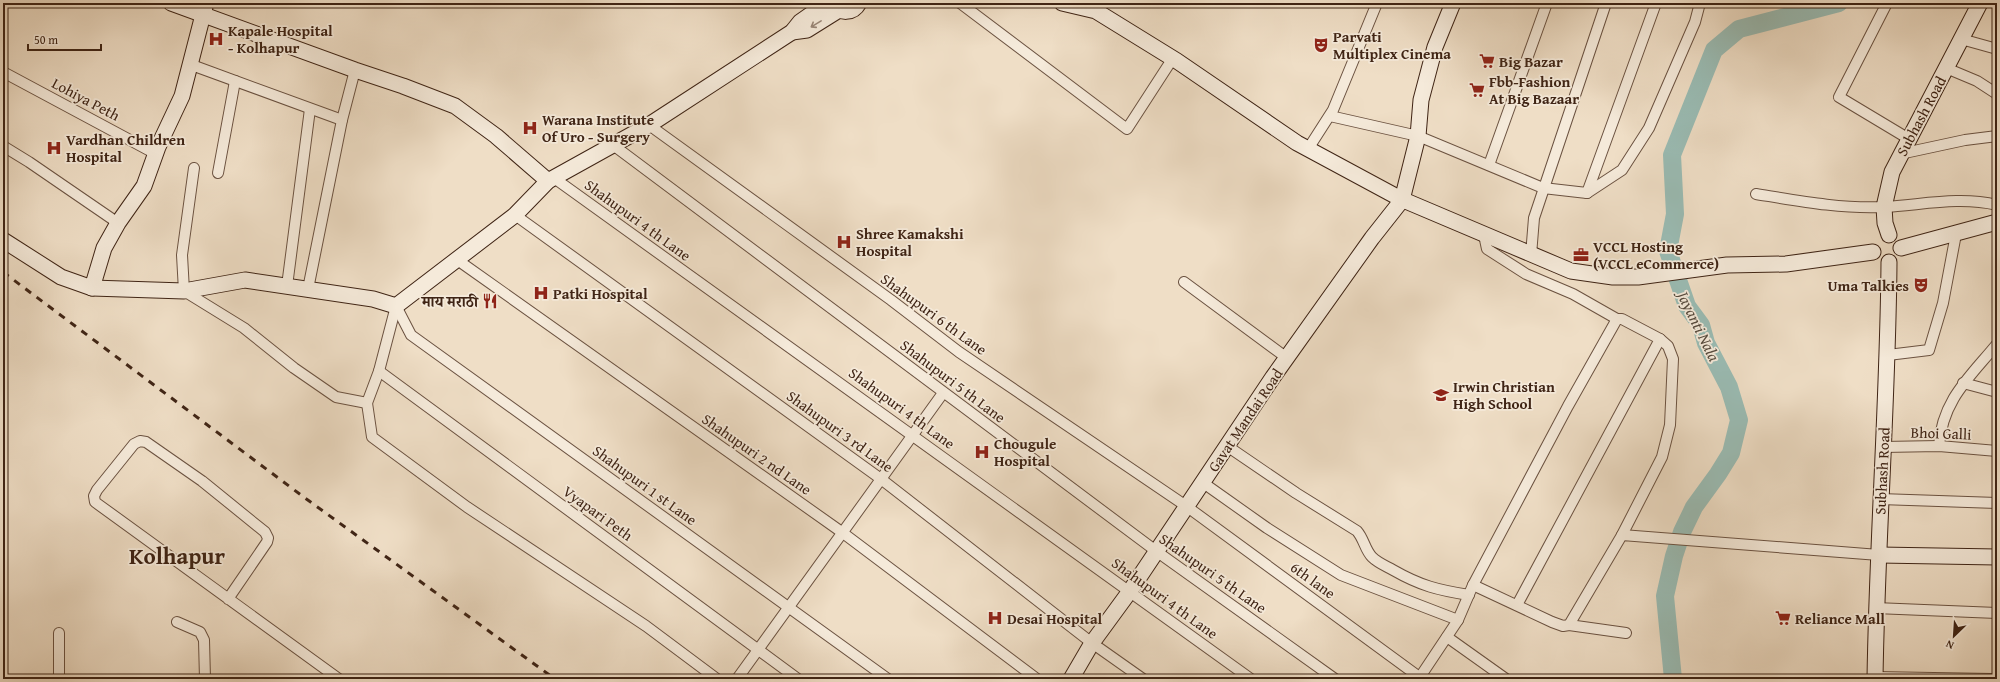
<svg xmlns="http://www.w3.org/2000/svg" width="2000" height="682" font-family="'Gentium Book Plus','Noto Serif Devanagari',serif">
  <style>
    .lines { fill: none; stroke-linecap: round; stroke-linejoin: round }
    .river { stroke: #9abcb4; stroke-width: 18 }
    .street-casing { stroke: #6b5241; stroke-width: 12 }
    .secondary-casing { stroke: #3f2415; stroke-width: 17 }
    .street { stroke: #f5eada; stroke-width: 10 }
    .secondary { stroke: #f5eada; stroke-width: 15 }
    .rail { stroke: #3f2415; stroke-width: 3; stroke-dasharray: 7 7; stroke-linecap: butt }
    .oneway { stroke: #9a8778 }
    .labels { text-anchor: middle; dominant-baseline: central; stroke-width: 3.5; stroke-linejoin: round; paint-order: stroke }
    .poi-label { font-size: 15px; font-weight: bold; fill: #3f2415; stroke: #f5eada; text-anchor: start }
    .street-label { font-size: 15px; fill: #3f2415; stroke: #f5eada }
    .water-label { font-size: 16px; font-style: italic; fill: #564a3d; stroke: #f5eada }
    .town-label { font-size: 23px; font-weight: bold; fill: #3f2415; stroke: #f5eada }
  </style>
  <rect width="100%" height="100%" fill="#efdec6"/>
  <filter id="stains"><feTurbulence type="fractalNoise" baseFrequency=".005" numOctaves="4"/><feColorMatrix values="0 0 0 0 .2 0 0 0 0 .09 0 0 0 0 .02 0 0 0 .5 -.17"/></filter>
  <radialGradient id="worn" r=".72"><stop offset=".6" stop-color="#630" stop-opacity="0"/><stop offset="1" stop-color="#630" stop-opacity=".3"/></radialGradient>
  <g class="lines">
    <!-- river -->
    <polyline class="river" points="1673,679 1665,596 1674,556 1682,532 1694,507 1718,474 1731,453 1739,420 1729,387 1706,343 1701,325 1687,306 1668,251 1675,214 1672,155 1714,50 1739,29 1839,3"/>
    <defs>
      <g id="street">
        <polyline points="960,3 1127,129 1173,58"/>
        <polyline points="1887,3 1839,97 1909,139"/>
        <polyline points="1961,39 1997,49"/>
        <polyline points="189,64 342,120"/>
        <polyline points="1946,68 1977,81 1997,94"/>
        <polyline points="3,72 156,154"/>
        <polyline points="1330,116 1418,136 1543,188 1587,193 1656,3"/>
        <polyline points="649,125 891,300 959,352 1186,506 1422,679"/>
        <polyline points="613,145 1156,551 1335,679"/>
        <polyline points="3,146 29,162 118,223"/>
        <polyline points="1308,149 1333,110 1377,3"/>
        <polyline points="1900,154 1965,140 1997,136"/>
        <polyline points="1489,165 1547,3"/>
        <polyline points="194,168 182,255 184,291 244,328 294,368 336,397 367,403 379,371 396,306"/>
        <polyline points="218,173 235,81"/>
        <polyline points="554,178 1251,679"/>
        <polyline points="1587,193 1622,170 1649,128 1695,22 1700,3"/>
        <path d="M1756 194C1799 201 1841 209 1884 207 1922 205 1959 196 1997 205"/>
        <polyline points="515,215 881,479 1092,643 1143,679"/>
        <polyline points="1484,235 1487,249 1526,274 1573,294 1617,319"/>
        <polyline points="1531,255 1534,218 1606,3"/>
        <polyline points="456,259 843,533 1037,679"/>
        <polyline points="1184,282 1287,358"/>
        <polyline points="287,286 310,109"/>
        <polyline points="308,289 342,120 355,70"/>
        <polyline points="396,306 411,335 888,679"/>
        <polyline points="1888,355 1929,350 1943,303 1956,234"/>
        <polyline points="379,371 798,679"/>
        <polyline points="1963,383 1997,392"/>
        <polyline points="367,403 372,437 467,507 646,626 717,679"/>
        <path d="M1227 446 1296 493 1357 531C1364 539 1365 550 1372 557 1378 563 1386 566 1393 570 1421 586 1438 590 1469 595"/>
        <path d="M1939 446C1942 400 1970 377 1997 344"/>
        <polyline points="1883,447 1939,446 1997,451"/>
        <polyline points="1202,482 1267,528 1341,575 1458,620"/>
        <polyline points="1880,499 1997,503"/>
        <polyline points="1473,585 1568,406 1617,319 1622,319 1660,339 1668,346 1673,359 1670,425 1662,457 1622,535"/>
        <polyline points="228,599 267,542 268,538 265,532 202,481 146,442 140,441 134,444 97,490 94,496 95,502 339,679"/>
        <polyline points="1517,605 1660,339"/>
        <polyline points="1875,608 1997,613"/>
        <polyline points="177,622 200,632 204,640 205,679"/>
        <polyline points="1569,625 1626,633"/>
        <polyline points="1447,637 1506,679"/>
        <polyline points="1420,677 1458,620 1473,585 1552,622 1563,626 1569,625 1622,535 1879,555"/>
        <polyline points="1875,677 1992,679"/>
        <polyline points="59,679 59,633"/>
        <polyline points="737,679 943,393"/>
      </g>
      <g id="secondary">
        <polyline points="171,3 355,70 403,86 455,106 496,136 548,181"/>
        <polyline points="1062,3 1096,11 1177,61 1297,143 1401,199 1571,271 1613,277 1638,277 1727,265 1786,264 1873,252"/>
        <path d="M833 4C840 14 853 14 859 3"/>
        <polyline points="792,32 807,30 839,10"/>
        <polyline points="1889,235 1885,223 1884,207 1892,172 1980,3"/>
        <polyline points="3,240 61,277 92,288 104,248 118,223 144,186 158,147 182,96 206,3"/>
        <polyline points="1901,248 1997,222"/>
        <polyline points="92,288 184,291 245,280 373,299 396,306 515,215 548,181 649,125 792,32 800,22 827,3"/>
        <polyline points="1879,555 1997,557"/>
        <polyline points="1071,679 1092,643 1130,591 1273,377 1372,238 1402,200 1418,136 1421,100 1435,47 1453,3"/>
        <path d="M1875 679C1877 540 1888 401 1889 262"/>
      </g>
    </defs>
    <!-- street casing -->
    <use href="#street" class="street-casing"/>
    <!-- secondary casing -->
    <use href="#secondary" class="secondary-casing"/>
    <!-- street -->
    <use href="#street" class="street"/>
    <!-- secondary -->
    <use href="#secondary" class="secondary"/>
    <!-- rail -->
    <polyline class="rail" points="3,272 305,498 555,679"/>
  </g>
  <!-- one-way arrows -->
  <defs><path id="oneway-shaft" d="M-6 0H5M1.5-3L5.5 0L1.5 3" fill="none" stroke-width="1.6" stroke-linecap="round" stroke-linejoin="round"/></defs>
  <use class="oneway" href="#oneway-shaft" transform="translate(816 24) rotate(149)"/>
  <!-- icons -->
  <defs>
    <symbol id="hospital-bare" viewBox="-9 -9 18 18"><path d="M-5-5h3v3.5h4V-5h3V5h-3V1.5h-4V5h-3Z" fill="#8f2418" stroke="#f5eada" stroke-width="2.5" paint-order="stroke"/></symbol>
    <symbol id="theatre-bare" viewBox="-9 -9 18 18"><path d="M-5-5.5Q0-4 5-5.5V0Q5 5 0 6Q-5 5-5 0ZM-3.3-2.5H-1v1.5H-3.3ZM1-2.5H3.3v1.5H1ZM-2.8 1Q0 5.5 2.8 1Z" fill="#8f2418" stroke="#f5eada" stroke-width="2.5" paint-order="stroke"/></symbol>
    <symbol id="supermarket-bare" viewBox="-9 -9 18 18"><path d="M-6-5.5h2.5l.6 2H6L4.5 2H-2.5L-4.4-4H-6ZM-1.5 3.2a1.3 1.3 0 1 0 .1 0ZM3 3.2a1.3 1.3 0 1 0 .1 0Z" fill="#8f2418" stroke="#f5eada" stroke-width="2.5" paint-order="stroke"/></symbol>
    <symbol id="office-bare" viewBox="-9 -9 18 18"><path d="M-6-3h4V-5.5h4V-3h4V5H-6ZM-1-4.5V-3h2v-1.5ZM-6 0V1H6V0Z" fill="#8f2418" stroke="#f5eada" stroke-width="2.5" paint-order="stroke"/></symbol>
    <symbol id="restaurant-bare" viewBox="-9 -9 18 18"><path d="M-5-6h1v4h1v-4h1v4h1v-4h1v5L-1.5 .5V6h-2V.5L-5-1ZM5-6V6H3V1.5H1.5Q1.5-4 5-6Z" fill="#8f2418" stroke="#f5eada" stroke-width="2.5" paint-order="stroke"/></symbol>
    <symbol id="school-bare" viewBox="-9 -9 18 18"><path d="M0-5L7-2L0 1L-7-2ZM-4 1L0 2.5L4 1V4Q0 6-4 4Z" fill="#8f2418" stroke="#f5eada" stroke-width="2.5" paint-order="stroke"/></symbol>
  </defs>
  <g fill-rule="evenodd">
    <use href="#hospital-bare" x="205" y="28" width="22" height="22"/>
    <use href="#theatre-bare" x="1310" y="34" width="22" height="22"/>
    <use href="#supermarket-bare" x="1476" y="50" width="22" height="22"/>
    <use href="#supermarket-bare" x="1466" y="79" width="22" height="22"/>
    <use href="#hospital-bare" x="519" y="117" width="22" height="22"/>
    <use href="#hospital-bare" x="43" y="137" width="22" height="22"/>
    <use href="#hospital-bare" x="833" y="231" width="22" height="22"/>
    <use href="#office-bare" x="1570" y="244" width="22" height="22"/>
    <use href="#theatre-bare" x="1910" y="274" width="22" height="22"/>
    <use href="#hospital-bare" x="530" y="282" width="22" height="22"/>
    <use href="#restaurant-bare" x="479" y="290" width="22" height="22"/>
    <use href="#school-bare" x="1430" y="384" width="22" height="22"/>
    <use href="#hospital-bare" x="971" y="441" width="22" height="22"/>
    <use href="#hospital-bare" x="984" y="607" width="22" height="22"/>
    <use href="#supermarket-bare" x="1772" y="607" width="22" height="22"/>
  </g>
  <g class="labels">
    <!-- poi labels -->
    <g class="poi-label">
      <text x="228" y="30">Kapale Hospital<tspan x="228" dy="17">- Kolhapur</tspan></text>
      <text x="1333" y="36">Parvati<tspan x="1333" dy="17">Multiplex Cinema</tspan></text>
      <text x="1499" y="61">Big Bazar</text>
      <text x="1489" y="81">Fbb-Fashion<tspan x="1489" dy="17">At Big Bazaar</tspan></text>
      <text x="542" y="119">Warana Institute<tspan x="542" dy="17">Of Uro - Surgery</tspan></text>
      <text x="66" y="139">Vardhan Children<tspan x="66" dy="17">Hospital</tspan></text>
      <text x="856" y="233">Shree Kamakshi<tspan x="856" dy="17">Hospital</tspan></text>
      <text x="1593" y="246">VCCL Hosting<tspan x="1593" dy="17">(VCCL eCommerce)</tspan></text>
      <text x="1909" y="285" text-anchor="end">Uma Talkies</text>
      <text x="553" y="293">Patki Hospital</text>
      <text x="478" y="301" text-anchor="end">माय मराठी</text>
      <text x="1453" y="386">Irwin Christian<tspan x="1453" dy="17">High School</tspan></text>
      <text x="994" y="443">Chougule<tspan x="994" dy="17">Hospital</tspan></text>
      <text x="1007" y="618">Desai Hospital</text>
      <text x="1795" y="618">Reliance Mall</text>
    </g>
    <!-- street labels -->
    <g class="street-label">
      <text transform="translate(86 99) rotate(28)">Lohiya Peth</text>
      <text transform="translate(1921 116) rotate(-62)">Subhash Road</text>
      <text transform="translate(638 220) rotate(36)">Shahupuri 4 th Lane</text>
      <text transform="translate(934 314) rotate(36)">Shahupuri 6 th Lane</text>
      <text transform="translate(953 381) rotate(37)">Shahupuri 5 th Lane</text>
      <text transform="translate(902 408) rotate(36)">Shahupuri 4 th Lane</text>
      <text transform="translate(1245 420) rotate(-56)">Gavat Mandai Road</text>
      <text transform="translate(840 431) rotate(36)">Shahupuri 3 rd Lane</text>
      <text transform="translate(1941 433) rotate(2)">Bhoi Galli</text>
      <text transform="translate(757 454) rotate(35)">Shahupuri 2 nd Lane</text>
      <text transform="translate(1882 471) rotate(-87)">Subhash Road</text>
      <text transform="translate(645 485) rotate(36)">Shahupuri 1 st Lane</text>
      <text transform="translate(598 513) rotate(36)">Vyapari Peth</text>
      <text transform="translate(1213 573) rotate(35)">Shahupuri 5 th Lane</text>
      <text transform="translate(1313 580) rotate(36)">6th lane</text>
      <text transform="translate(1165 598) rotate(36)">Shahupuri 4 th Lane</text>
    </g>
    <!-- water labels -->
    <g class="water-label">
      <text transform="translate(1699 326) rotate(64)">Jayanti Nala</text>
    </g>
    <!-- town labels -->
    <g class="town-label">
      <text x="177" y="555">Kolhapur</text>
    </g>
  </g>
  <!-- margin -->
  <rect width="2000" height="682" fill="none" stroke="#efdec6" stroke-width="16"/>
  <rect x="4" y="4" width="1992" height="674" fill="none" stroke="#3f2415" stroke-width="2"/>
  <rect x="8" y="8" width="1984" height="666" fill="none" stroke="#3f2415"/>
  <!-- north arrow -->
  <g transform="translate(1954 636) rotate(205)" stroke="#f5eada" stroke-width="3" paint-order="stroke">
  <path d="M0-3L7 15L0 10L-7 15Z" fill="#3f2415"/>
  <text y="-6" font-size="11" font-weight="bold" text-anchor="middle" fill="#3f2415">N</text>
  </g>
  <!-- scale -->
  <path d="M28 44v6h73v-6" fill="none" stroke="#3f2415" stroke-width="2"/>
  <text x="34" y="44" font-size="12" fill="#3f2415" stroke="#f5eada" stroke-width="3" paint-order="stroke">50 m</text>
  <rect width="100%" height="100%" filter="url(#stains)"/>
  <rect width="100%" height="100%" fill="url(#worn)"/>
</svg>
